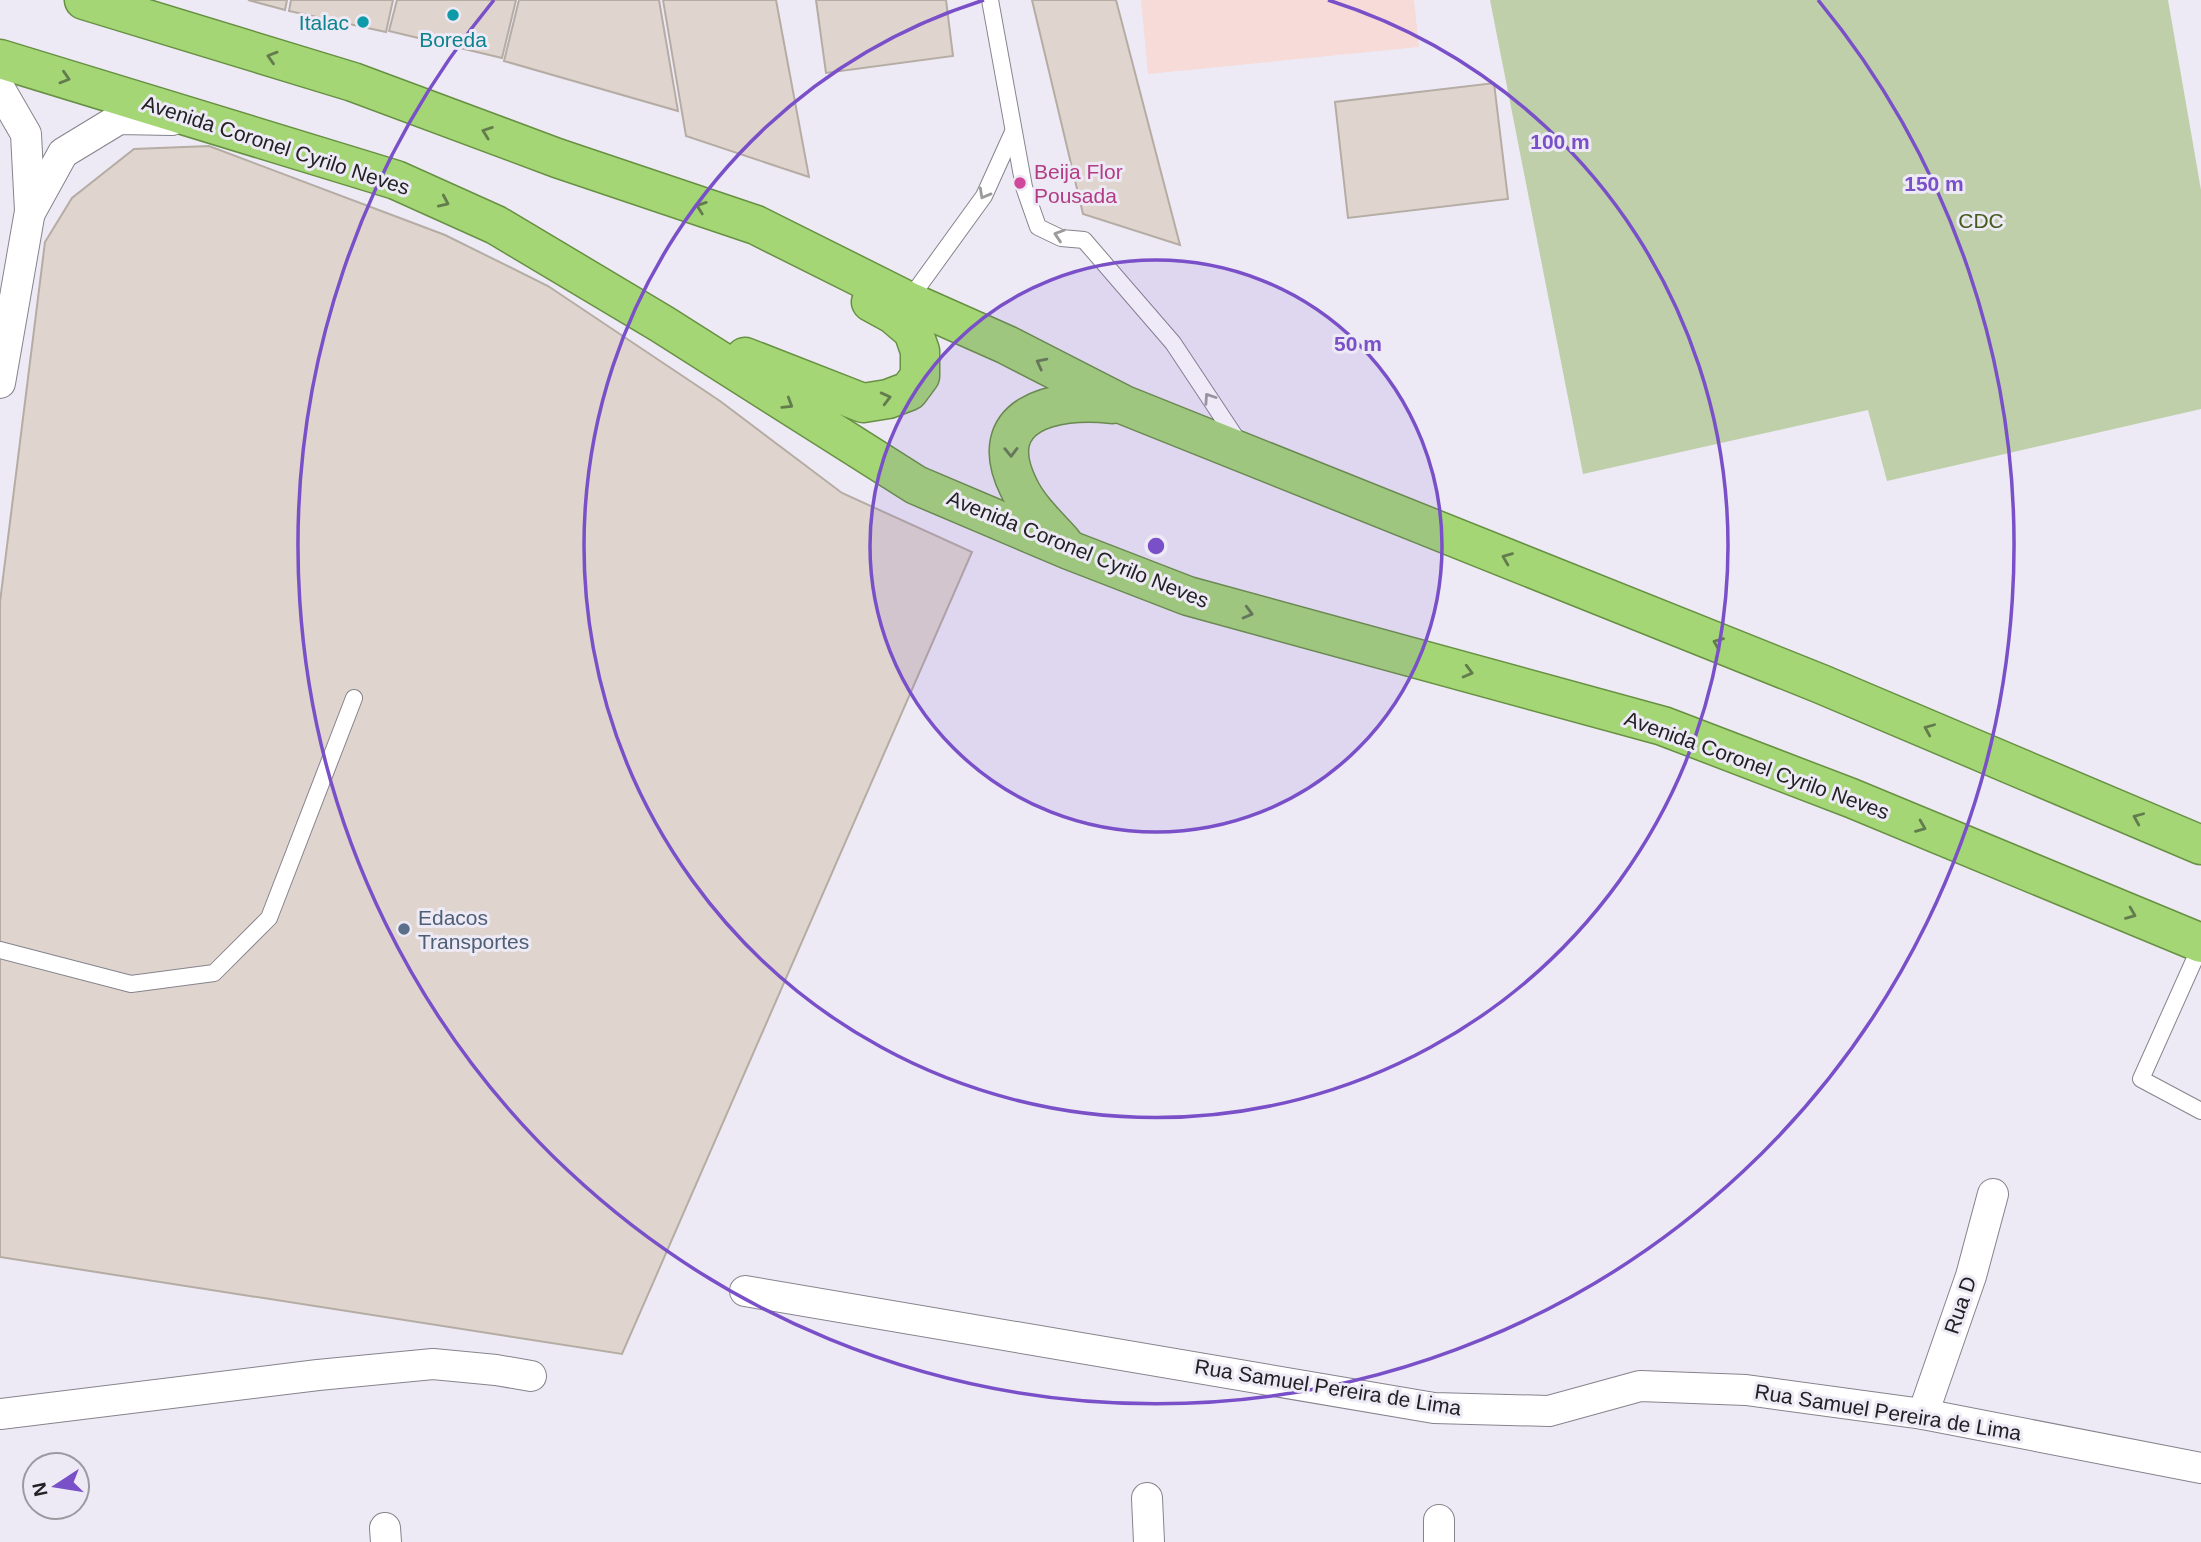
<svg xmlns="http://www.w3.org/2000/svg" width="2201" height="1542" font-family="Arial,sans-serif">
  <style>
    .education { fill: #f6dbd9 }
    .green { fill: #becfa9 }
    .building { fill: #dfd5ce; stroke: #b5aca4; stroke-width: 2 }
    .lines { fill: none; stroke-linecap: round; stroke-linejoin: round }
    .service-casing { stroke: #86838d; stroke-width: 18 }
    .minor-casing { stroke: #86838d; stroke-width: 32 }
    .trunk-casing { stroke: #689043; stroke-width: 41 }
    .service { stroke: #fff; stroke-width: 16 }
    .minor { stroke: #fff; stroke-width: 30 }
    .trunk { stroke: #a4d676; stroke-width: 38 }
    .oneway { stroke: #637c4d }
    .oneway2 { stroke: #9c9b9c }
    .ring { fill: none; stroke: #7a50c9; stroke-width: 3.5 }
    .culture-dot { fill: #0f9aa8; stroke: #edeaf5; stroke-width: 2.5 }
    .hotel-dot { fill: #d1479c; stroke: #edeaf5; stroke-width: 2.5 }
    .service-dot { fill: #5c6f8a; stroke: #edeaf5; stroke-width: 2.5 }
    .labels { text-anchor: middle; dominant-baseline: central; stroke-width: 6; stroke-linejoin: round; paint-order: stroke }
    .culture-label { font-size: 21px; fill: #0d838f; stroke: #edeaf5; text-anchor: end }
    .street-label { font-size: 21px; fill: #222124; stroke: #edeaf5 }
    .hotel-label { font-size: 21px; fill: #b23c85; stroke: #edeaf5; text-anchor: start }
    .park-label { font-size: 21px; fill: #445c1c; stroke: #edeaf5 }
    .service-label { font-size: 21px; fill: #4e5e75; stroke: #edeaf5; text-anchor: start }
    .centre { fill: #7a50c9; stroke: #edeaf5; stroke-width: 3.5 }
    .ring-label { font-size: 21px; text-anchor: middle; font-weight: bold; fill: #7a50c9; stroke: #edeaf5; stroke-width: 6; stroke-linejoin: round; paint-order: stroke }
  </style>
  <rect width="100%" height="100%" fill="#edeaf5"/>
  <!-- education -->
  <polygon class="education" points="1141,0 1414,0 1419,47 1148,74"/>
  <!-- green -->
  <polygon class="green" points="1490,0 2168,0 2201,190 2201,409 1887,481 1868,410 1583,474"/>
  <!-- building -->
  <g class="building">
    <polygon points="248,0 287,0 285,10"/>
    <polygon points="291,0 393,0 386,32 289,11"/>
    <polygon points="397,0 516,0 502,58 389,31"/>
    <polygon points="519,0 659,0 678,111 504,61"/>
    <polygon points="663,0 776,0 809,177 686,136"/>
    <polygon points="816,0 946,0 953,56 826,73"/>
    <polygon points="1032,0 1116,0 1180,245 1083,214"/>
    <polygon points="1494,83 1508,199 1348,218 1335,102"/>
    <polygon points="209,146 445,235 548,286 720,401 842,493 972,552 622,1354 0,1257 0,602 45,242 72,198 134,149"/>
  </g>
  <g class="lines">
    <defs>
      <g id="service">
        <polyline points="990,0 1024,187 1038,227 1061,238 1084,240 1173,343 1240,444"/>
        <polyline points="908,301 984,196 1013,132"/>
        <polyline points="2201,945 2141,1079 2201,1111"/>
        <polyline points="0,950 131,984 214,973 269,918 354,698"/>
      </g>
      <g id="minor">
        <polyline points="0,89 26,134 30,211 0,383"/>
        <polyline points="31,211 63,153 119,119 172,120"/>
        <polyline points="745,1291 1434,1408 1549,1411 1640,1386 1746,1390 1923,1414 2201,1468"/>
        <polyline points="0,1414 318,1375 433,1364 496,1370 531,1376"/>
        <polyline points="1923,1414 1971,1276 1993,1194"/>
        <polyline points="1147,1498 1149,1542"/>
        <polyline points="1439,1520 1439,1542"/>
        <polyline points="385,1528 386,1542"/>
      </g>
      <g id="trunk">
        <polyline points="84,0 353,82 557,158 756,225 908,301 1007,345 1124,405 1821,684 2201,845"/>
        <polyline points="0,59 396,180 496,225 662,324 916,485 1069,550 1188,596 1663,726 1851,798 2201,943"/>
        <polyline points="745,357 863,403 888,399 909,391 920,376 920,351 913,331 893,314 871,302"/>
        <path d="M1063 543C1048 526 1029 509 1019 488 982 414 1054 397 1112 404"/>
      </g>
    </defs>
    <!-- service casing -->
    <use href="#service" class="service-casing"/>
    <!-- minor casing -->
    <use href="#minor" class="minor-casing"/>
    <!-- trunk casing -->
    <use href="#trunk" class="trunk-casing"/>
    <!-- service -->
    <use href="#service" class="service"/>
    <!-- minor -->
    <use href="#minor" class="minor"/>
    <!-- trunk -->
    <use href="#trunk" class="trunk"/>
  </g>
  <!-- one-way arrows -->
  <defs><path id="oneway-chevron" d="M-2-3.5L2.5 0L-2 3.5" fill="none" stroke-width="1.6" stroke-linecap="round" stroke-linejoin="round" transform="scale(1.75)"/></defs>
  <g class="oneway">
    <use href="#oneway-chevron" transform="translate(272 57) rotate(-163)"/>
    <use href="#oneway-chevron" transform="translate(65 78) rotate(17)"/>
    <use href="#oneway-chevron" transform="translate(487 132) rotate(-160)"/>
    <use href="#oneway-chevron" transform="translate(444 202) rotate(24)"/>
    <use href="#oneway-chevron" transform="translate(701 207) rotate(-161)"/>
    <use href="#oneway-chevron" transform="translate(1041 363) rotate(-153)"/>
    <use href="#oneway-chevron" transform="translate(886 398) rotate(-14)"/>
    <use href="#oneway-chevron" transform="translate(788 404) rotate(32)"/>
    <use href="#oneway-chevron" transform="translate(1011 452) rotate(89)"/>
    <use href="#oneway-chevron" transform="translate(1507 558) rotate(-158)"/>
    <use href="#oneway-chevron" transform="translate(1248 613) rotate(15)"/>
    <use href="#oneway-chevron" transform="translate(1718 643) rotate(-158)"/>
    <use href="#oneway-chevron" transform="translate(1468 672) rotate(15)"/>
    <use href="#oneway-chevron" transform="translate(1929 729) rotate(-157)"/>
    <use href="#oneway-chevron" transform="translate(2138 818) rotate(-157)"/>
    <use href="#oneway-chevron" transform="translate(1921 827) rotate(22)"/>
    <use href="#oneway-chevron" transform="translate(2131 914) rotate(22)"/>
  </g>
  <g class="oneway2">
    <use href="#oneway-chevron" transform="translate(984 194) rotate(119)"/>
    <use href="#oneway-chevron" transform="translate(1059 235) rotate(-162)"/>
    <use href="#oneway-chevron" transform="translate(1209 398) rotate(-124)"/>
  </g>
  <!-- distance rings -->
  <circle cx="1156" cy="546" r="286" fill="#7a50c9" fill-opacity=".12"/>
  <g class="ring">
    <circle cx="1156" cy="546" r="286"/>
    <path d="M1328 0A572 572 0 1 1 984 0"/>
    <path d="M1818 0A858 858 0 1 1 494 0"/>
  </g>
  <!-- markers -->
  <g class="culture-dot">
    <circle cx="453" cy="15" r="7"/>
    <circle cx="363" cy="22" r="7"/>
  </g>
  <circle class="hotel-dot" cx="1020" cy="183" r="7"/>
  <circle class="service-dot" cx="404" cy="929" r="7"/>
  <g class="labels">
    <!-- culture labels -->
    <g class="culture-label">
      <text x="349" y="22">Italac</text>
      <text x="453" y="39" text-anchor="middle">Boreda</text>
    </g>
    <!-- street labels -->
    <g class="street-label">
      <text transform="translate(276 145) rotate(18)">Avenida Coronel Cyrilo Neves</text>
      <text transform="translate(1078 549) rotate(22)">Avenida Coronel Cyrilo Neves</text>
      <text transform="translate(1757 765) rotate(20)">Avenida Coronel Cyrilo Neves</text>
      <text transform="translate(1960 1305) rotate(-71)">Rua D</text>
      <text transform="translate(1328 1387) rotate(9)">Rua Samuel Pereira de Lima</text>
      <text transform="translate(1888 1412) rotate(9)">Rua Samuel Pereira de Lima</text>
    </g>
    <!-- hotel labels -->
    <g class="hotel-label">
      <text x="1034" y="171">Beija Flor<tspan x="1034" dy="24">Pousada</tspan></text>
    </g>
    <!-- park labels -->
    <g class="park-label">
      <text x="1981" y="220">CDC</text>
    </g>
    <!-- service labels -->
    <g class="service-label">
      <text x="418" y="917">Edacos<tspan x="418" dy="24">Transportes</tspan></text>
    </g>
  </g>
  <circle cx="1156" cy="546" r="10" class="centre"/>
  <g class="ring-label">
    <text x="1560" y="149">100 m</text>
    <text x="1934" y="191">150 m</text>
    <text x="1358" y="351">50 m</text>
  </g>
  <!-- north arrow -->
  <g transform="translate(56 1486) rotate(258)"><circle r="33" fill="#edeaf5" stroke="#9c9aa1" stroke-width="2"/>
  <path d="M0-5L12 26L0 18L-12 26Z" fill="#7a50c9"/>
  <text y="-10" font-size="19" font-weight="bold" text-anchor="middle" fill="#222124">N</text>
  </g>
</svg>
